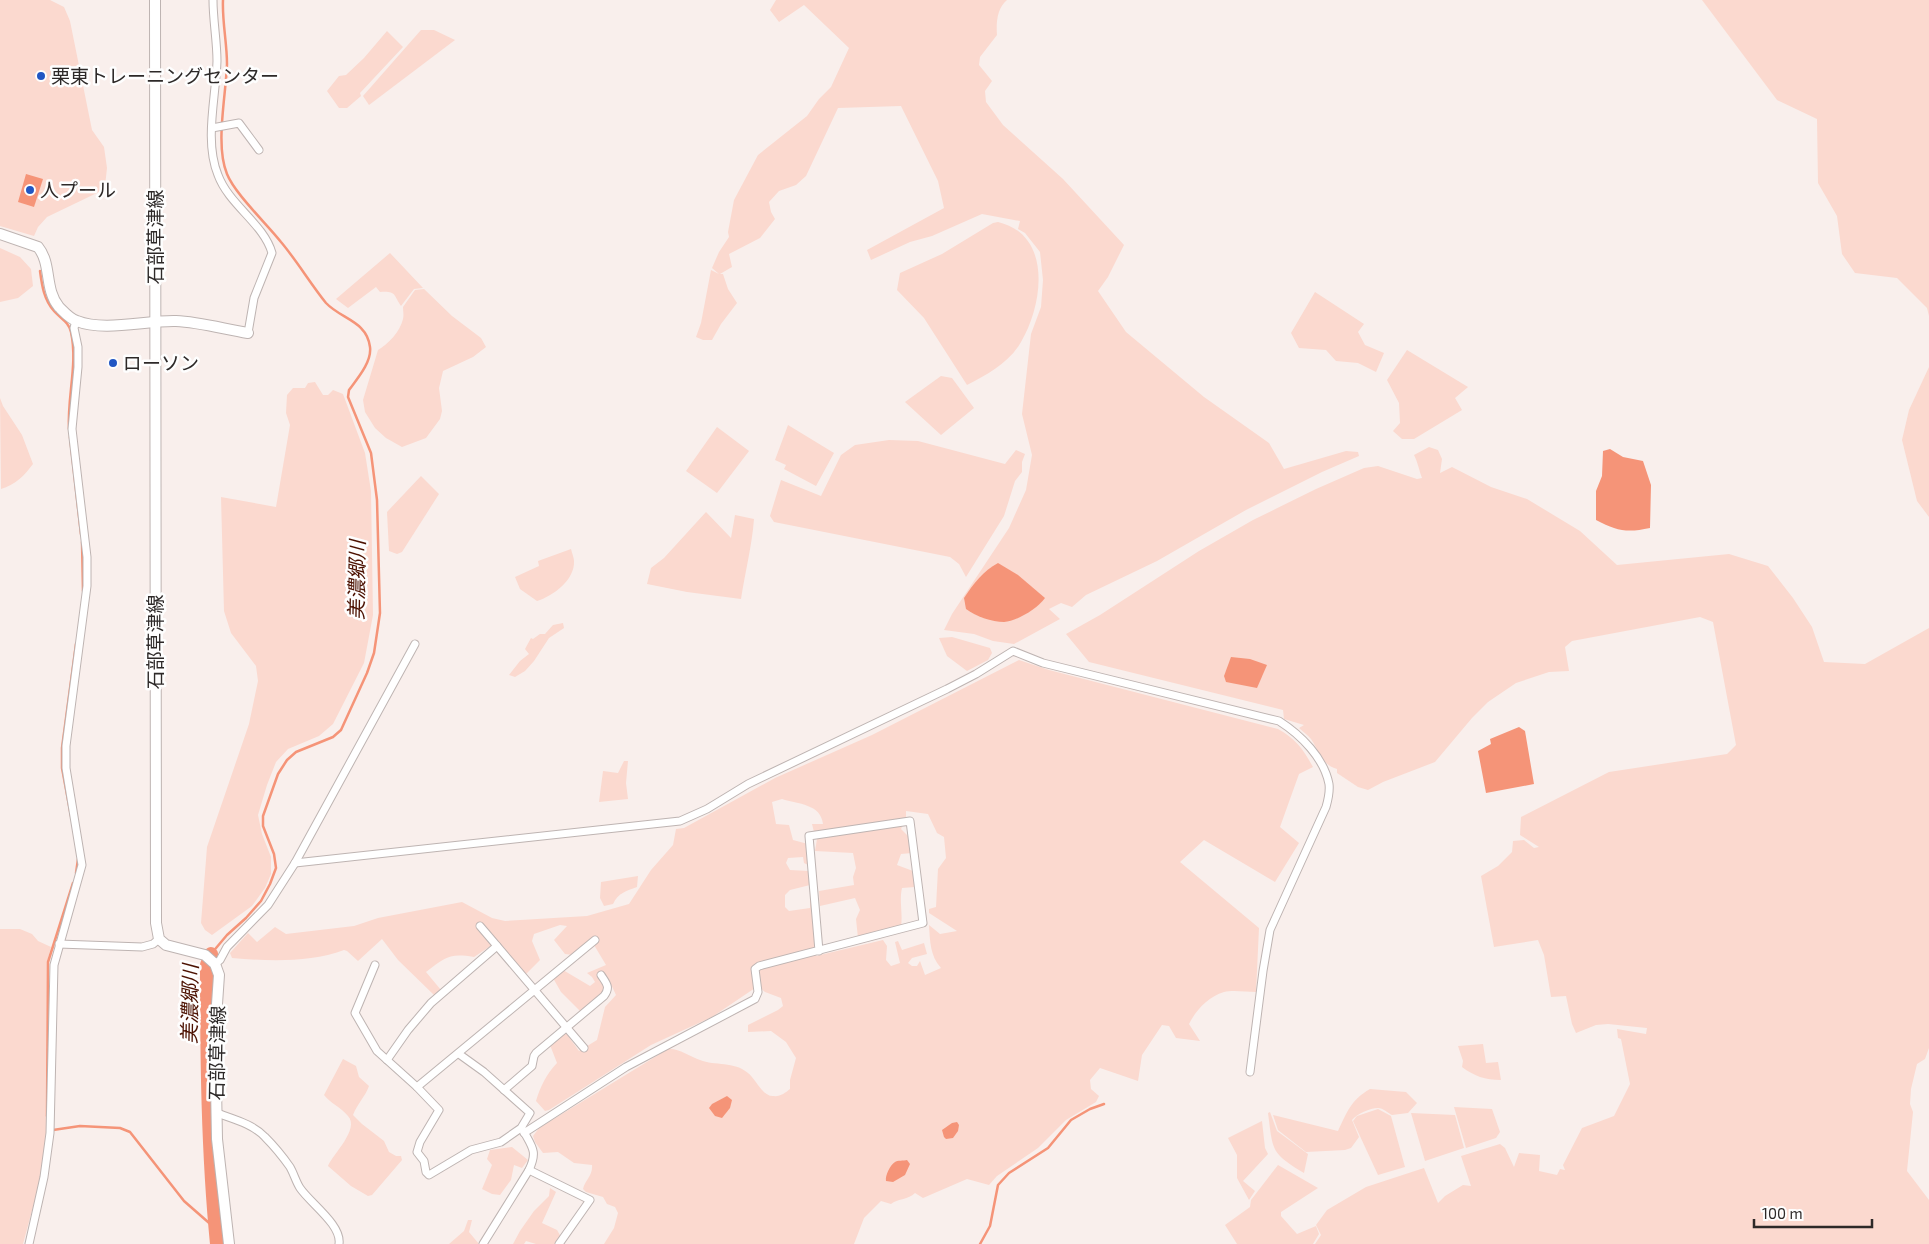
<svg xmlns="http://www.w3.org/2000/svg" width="1929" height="1244" viewBox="0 0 1929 1244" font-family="'Exo 2','Noto Sans JP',sans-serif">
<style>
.green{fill:#fbd9cf;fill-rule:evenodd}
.water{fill:#f59478}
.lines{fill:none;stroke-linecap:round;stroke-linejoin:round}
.stream{stroke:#f59478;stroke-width:2.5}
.river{stroke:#f59478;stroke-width:14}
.street-casing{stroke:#beb4b2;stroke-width:9}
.secondary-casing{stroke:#beb4b2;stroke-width:12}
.street{stroke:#fff;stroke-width:7}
.secondary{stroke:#fff;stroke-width:10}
.poi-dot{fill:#2156c3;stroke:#fefefe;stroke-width:2}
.labels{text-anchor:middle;stroke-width:5;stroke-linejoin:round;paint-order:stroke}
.poi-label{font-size:19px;fill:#2d2928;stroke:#fefefe;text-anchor:start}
.street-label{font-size:19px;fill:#2d2928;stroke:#fefefe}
.water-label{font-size:20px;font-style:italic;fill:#4c1101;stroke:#fefefe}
</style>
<rect width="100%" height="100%" fill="#f9efec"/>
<g class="green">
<polygon points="0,0 50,0 64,7 70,21 92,130 104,147 107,168 105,186 99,192 47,217 38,227 34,236 0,226"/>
<path d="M776,0H1007C997,8 996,23 997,35L980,57L979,65L992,81L985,91L986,102L1003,125L1063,179L1124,245L1108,277L1098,291L1126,332L1204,397L1269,443L1284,469L1346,451L1358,452L1359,456L1322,472L1246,510L1157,561L1086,595L1072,607L1061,603L1049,609L1060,619L1014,644L993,641L974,634L944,630L952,614L1009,528L1026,490L1032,455L1022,414L1031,334L1041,307L1043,280L1040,252L1025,233L1018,229L1020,221L982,214L932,236L910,242L871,260L867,250L944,208L938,181L901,106L838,108L806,176L796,185L779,191L769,202L771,212L775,219L760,238L729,254L732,267L720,274H723L728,289L737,303L721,324L712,340H703L696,337L701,323L711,270L719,274L712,268L719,252L729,237L728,232L734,200L758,155L807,116L819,99L831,87L849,48L804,5L779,22L770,10Z"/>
<polygon points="1702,0 1929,0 1929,316 1927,308 1897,278 1855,273 1842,254 1837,216 1818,183 1817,119 1777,100"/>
<polygon points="421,30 434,30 455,40 369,105 363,96"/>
<polygon points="387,31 403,47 360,93 361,96 347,108 339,108 327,91 339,76 346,75 364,58"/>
<path d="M998,222C1053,235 1043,305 1021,342C1009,363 988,374 967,385L924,318L897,290L900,273L942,254L993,223Z"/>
<polygon points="0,248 20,257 31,269 33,286 18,298 0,302"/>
<path d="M390,253L423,288L414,289L401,306C393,294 396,291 380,292L376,287L348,308L336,299Z"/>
<path d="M424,289L452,316L481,338L486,347L473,357L443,371L439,388L442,411L440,419L426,438L402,447L386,438L375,428L365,412L363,400L378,350C388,344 400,332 403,319C404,315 403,311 403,307L415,290Z"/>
<polygon points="1315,292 1364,324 1358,332 1365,345 1384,353 1376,372 1358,363 1336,361 1326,350 1299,348 1291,333"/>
<polygon points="1407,350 1468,387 1455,398 1462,410 1414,439 1402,439 1393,431 1400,423 1399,403 1387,380"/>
<polygon points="1929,367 1929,517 1917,501 1902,440 1909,410"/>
<polygon points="941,376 952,378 974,408 941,435 905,402"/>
<polygon points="315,382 323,395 328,395 333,390 343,394 365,453 371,491 373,615 364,663 333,724 319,736 288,749 276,762 267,785 258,815 262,834 271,857 271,874 265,888 252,906 212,935 205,930 201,923 207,847 249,724 258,681 256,666 231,633 224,611 221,497 276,507 290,425 286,413 287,395 293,388 305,388 308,383"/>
<path d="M0,398L3,406L22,435L33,464C24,476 15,485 1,489Z"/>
<polygon points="788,425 834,453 816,486 784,469 786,465 775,460"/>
<polygon points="717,427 749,451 717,493 686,471"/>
<polygon points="889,440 918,441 1005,464 1016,450 1025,454 1022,462 1022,472 1015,481 1004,516 966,577 959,564 950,557 774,522 770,516 781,480 821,496 841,455 855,445"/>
<path d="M1429,447L1438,450L1442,459L1440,473L1452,467L1491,487L1527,499L1580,531L1617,565L1729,554L1768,566L1793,598L1812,627L1824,662L1865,664L1929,628V1048L1925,1059L1917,1064L1911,1089L1910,1104L1913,1112L1907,1171L1929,1200V1244H1315L1321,1235L1316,1225L1327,1210L1366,1187L1424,1168L1438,1203L1445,1196L1463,1185L1471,1186L1461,1156L1500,1144L1505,1148L1514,1167L1519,1153L1540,1155L1539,1171L1557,1175L1560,1169L1565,1170L1563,1165L1582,1128L1614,1116L1630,1084L1621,1039L1618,1038L1617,1029L1646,1034L1647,1028L1608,1024L1596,1025L1576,1033L1572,1024L1566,996L1551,997L1544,955L1538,940L1494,947L1481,876L1498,866L1512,852L1513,841L1524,840L1534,848L1539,847L1520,835L1521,817L1609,772L1727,754L1736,745L1713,622L1700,617L1572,641L1565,647L1569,671L1549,672L1516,683L1488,702L1472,718L1435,762L1383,782L1368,790L1358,787L1337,773V769C1322,765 1319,751 1311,739C1308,735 1303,732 1299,728L1304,725L1284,719L1283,710L1089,662L1066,634L1100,615L1199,551L1253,520L1316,489L1364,468L1378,466L1417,479L1422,478C1419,470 1418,463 1414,455Z"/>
<polygon points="421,476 439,494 402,552 397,554 389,551 387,512"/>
<path d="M706,512L731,538L735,515L754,519C752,546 745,572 741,599L687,592L647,584L651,568L664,558Z"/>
<path d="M571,549C572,553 574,558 574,561C575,580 553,596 537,601L520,589L515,577L539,566L538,561Z"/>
<polygon points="563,623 564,628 549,638 534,661 525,671 515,677 509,675 520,661 529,654 525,649 531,638 533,639 540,634 545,634 553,625"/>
<polygon points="952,637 990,648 992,653 988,660 967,671 947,656 939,638"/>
<path d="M1019,660L1049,670L1278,729C1296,739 1303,749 1313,767L1299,774L1280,827L1299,843L1275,882L1204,840L1180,862L1259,928L1256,992C1246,992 1233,990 1224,992C1208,997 1196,1010 1189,1024L1200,1041L1176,1038L1169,1026L1162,1025L1142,1055L1138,1081L1100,1068L1090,1080L1091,1089L1099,1096L1096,1102L1066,1120L1038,1148L997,1176L989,1185L967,1179L923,1198L915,1193C908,1200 899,1198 891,1204L881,1201L864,1218L854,1244H604L614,1228L618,1213L615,1207L607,1204L603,1197L586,1192L583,1189C585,1180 593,1176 592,1165L574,1163L558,1152L543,1153L535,1142L533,1136L539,1128L668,1049C679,1048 689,1056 700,1060C715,1066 734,1061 748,1073C756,1079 762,1096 773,1096C780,1097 785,1093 790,1089V1080L796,1058L786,1042L771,1031L748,1032V1025L778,1010L783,1006L781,998L765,992L758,986L712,1017L651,1045L549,1110L545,1111L536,1101C540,1087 547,1073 557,1063L550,1045L566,1033L579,1051L597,1040L605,1007L616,995L609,980L602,972L598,975L605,990L581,1012L561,992L553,978L563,970L590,986L595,982L592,977L587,973L606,965L594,945L597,941L596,936L573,955L565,954L554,940L567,926L560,925L534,934L532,941L540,960L526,974L491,935L492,945L474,957C449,953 446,957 426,972L441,990L435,996L398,960L382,939L358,961L347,951L344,950C309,963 268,961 232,958L230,953L248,933L257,942L275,927L286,934L354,926L378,918L462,902L492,918L505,921L587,916L629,904L651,870L673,845L676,829L684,828L775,778L872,735ZM782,799C798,804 821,804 823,824H812L814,832L826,835L817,839L815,851L853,853L856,868L853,877L854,885L819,891L820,906L855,898L860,910L856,919L858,938L901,927C903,913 899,901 902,888L915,887L913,871L897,865L901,854L912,853L909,837L901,829L906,818V811L928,814L937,833L944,837L946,858L938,869L936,907L929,909V913L957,931L940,934L929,925C930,941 930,956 941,968L925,975L920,961L917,966H912L908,963L912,958L927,954L924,943L902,950L898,941L895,942L900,963L891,966L886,960L887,946L883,940L816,956L813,893L810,894V908L789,911L785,907V895L790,890L810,885L809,871L790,870L786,863L788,858L803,857L804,863L810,866L808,844L793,840L789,825L776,824L772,802Z"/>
<polygon points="624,761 628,761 626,783 628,799 599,802 603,771 618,773"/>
<path d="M638,876L637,887C626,891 618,893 613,904L604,906L600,898L601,882Z"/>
<polygon points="0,929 20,929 32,934 38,941 51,947 47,962 46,1135 40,1181 23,1244 0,1244"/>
<path d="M1483,1044L1486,1063L1498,1062L1501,1080C1485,1080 1474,1076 1462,1067L1463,1061L1458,1046Z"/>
<path d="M343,1059L356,1066L359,1077L369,1086C365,1097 357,1104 353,1115L362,1124L384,1141L389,1152L396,1156H401L402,1160L372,1195L368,1196L351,1186L328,1166C333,1154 360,1129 348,1116C341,1107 331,1104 324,1095Z"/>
<path d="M1370,1089L1406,1092L1417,1103L1408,1113L1392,1115C1388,1113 1383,1108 1378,1108C1370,1108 1357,1114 1352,1120L1359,1137L1351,1148L1345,1150L1306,1152L1278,1130L1273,1115L1338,1131C1347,1112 1351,1100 1370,1089Z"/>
<polygon points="1454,1107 1492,1109 1500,1132 1496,1138 1466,1148"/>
<polygon points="1378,1109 1391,1116 1405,1167 1378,1175 1353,1121 1357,1116"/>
<path d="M1270,1112L1277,1131L1308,1154L1304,1173C1270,1153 1273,1150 1268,1113Z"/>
<polygon points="1411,1113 1455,1115 1464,1148 1425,1161"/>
<polygon points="1262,1121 1265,1148 1268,1154 1243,1181 1255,1191 1249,1200 1237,1178 1237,1155 1228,1138"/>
<polygon points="512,1147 528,1160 522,1168 514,1165 511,1180 500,1195 492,1194 482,1189 492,1165 487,1159 490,1150"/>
<polygon points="1278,1165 1318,1188 1281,1212 1281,1216 1297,1234 1316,1226 1319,1234 1313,1244 1237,1244 1225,1225 1250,1207 1251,1200"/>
<polygon points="550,1188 556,1192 542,1223 557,1230 561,1237 557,1244 536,1244 526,1241 524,1244 513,1244 520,1231 534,1211 549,1196"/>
<polygon points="468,1220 472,1220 469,1232 479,1244 449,1244 464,1231"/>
</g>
<g class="water">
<polygon points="26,174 43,179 34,207 18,202"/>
<path d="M1610,449L1623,457L1643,461L1651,485L1650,528C1627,533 1617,531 1596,520V491L1602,476L1603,451Z"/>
<path d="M998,563L1018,575L1045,598C1037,609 1017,621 1004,622C992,622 975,616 966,609L964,598C974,583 983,571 998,563Z"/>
<polygon points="1231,657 1250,659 1267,665 1257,688 1226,682 1224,676"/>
<polygon points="1519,727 1525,731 1534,784 1486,793 1478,751 1491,744 1490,739"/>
<polygon points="727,1096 732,1100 730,1108 722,1118 715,1116 709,1108 712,1104"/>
<polygon points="957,1122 959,1125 958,1131 953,1138 946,1139 944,1137 942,1130 952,1123"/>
<path d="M907,1160L910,1164L905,1175L893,1182L886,1181C885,1176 890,1165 895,1162C897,1160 904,1161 907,1160Z"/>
</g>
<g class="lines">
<g class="stream">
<path d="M40,271C42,286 44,300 54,311C60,318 69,322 71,332C78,364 67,397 69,429"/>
<polyline points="70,437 81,534"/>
<polyline points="82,542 83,591"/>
<polyline points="71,816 62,768 62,748 76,644"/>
<polyline points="76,873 78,859"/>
<path d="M211,954L227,935L246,918L261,901L270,884L276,868L274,854L263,826V816L278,774L287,760L296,752L333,737L341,730L367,673L374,653L380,613L377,500L371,453L348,397L349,390C357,379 372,362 370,347C367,321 341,319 326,303C310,283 297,261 281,242C267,224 235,194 227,174C215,145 226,96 227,64C227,43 222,21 223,0"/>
<polyline points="47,1116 48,962 73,883"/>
<polyline points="53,1130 80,1126 120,1128 130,1132 184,1201 216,1229"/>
<polyline points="980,1244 990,1226 998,1185 1009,1173 1048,1148 1071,1120 1090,1109 1104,1104"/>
</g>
<path class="river" d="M211,954L207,965C207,1058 208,1152 217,1244"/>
<g class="street-casing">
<g id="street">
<path d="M213,0C213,20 217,41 217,61C216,97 204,141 218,175C229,205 264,224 272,253L254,298L248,333"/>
<polyline points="212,128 239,123 259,150"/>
<path d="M295,863L680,821L707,809L748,784L947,689L976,674L1013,651L1043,663L1279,721C1301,735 1324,758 1329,784C1330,792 1328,800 1326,807L1270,930L1263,971L1250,1072"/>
<polyline points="480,926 584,1048"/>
<polyline points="59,944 142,947 153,944 159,939"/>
<polyline points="215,964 220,960 227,947 268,905 295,863 415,644"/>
<polyline points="375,965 355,1013 377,1051 417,1087"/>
<polyline points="459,1054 484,1072 530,1113 521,1128 501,1142 471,1150 429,1175 426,1172 424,1161 417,1152 420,1142 439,1110 417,1087 595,940"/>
<polyline points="387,1060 408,1030 431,1003 497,946"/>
<path d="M504,1090L532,1066L534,1056L536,1053L604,996C611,987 606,983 601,975"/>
<path d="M217,1113C233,1119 253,1124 265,1137C274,1146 283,1157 290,1167C294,1174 296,1182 300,1188C310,1203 342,1225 339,1244"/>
<polyline points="524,1133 626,1067 755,999 758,992 755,969 759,966 923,923 910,821 809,836 819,951"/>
<polyline points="529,1170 590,1200 559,1244"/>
<polyline points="29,1244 44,1177 50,1133 54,965 82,865 66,768 66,746 87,586 87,557 72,429 78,367 78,347 74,328 76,321"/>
<path d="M483,1244L529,1170C538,1151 532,1147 523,1130"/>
</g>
</g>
<g class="secondary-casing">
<g id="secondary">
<polyline points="155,0 156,923 159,939 166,945 205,955 215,964 219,975 215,1033 217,1139 229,1244"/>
<path d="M0,234L38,247C52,264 44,289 59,307C64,312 70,319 77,321C104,332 147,320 176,321C199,322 224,329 248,333"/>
</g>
</g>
<use href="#street" class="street"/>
<use href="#secondary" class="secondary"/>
</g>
<g class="poi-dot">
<circle cx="41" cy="76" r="5"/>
<circle cx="30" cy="190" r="5"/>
<circle cx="113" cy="363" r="5"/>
</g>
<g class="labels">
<g class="poi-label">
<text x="51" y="83">栗東トレーニングセンター</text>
<text x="40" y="197">人プール</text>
<text x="123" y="370">ローソン</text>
</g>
<g class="street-label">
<text transform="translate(155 237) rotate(-90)" y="7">石部草津線</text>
<text transform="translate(155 642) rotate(-90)" y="7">石部草津線</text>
<text transform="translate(217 1053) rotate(-89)" y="7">石部草津線</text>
</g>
<g class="water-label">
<text transform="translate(357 580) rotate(-89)" y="7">美濃郷川</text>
<text transform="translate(190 1004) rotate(-89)" y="7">美濃郷川</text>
</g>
</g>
<path d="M1754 1219v8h118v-8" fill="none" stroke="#2d2928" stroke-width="2.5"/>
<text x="1762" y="1219" font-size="15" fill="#2d2928" stroke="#fefefe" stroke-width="4" paint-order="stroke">100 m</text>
</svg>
